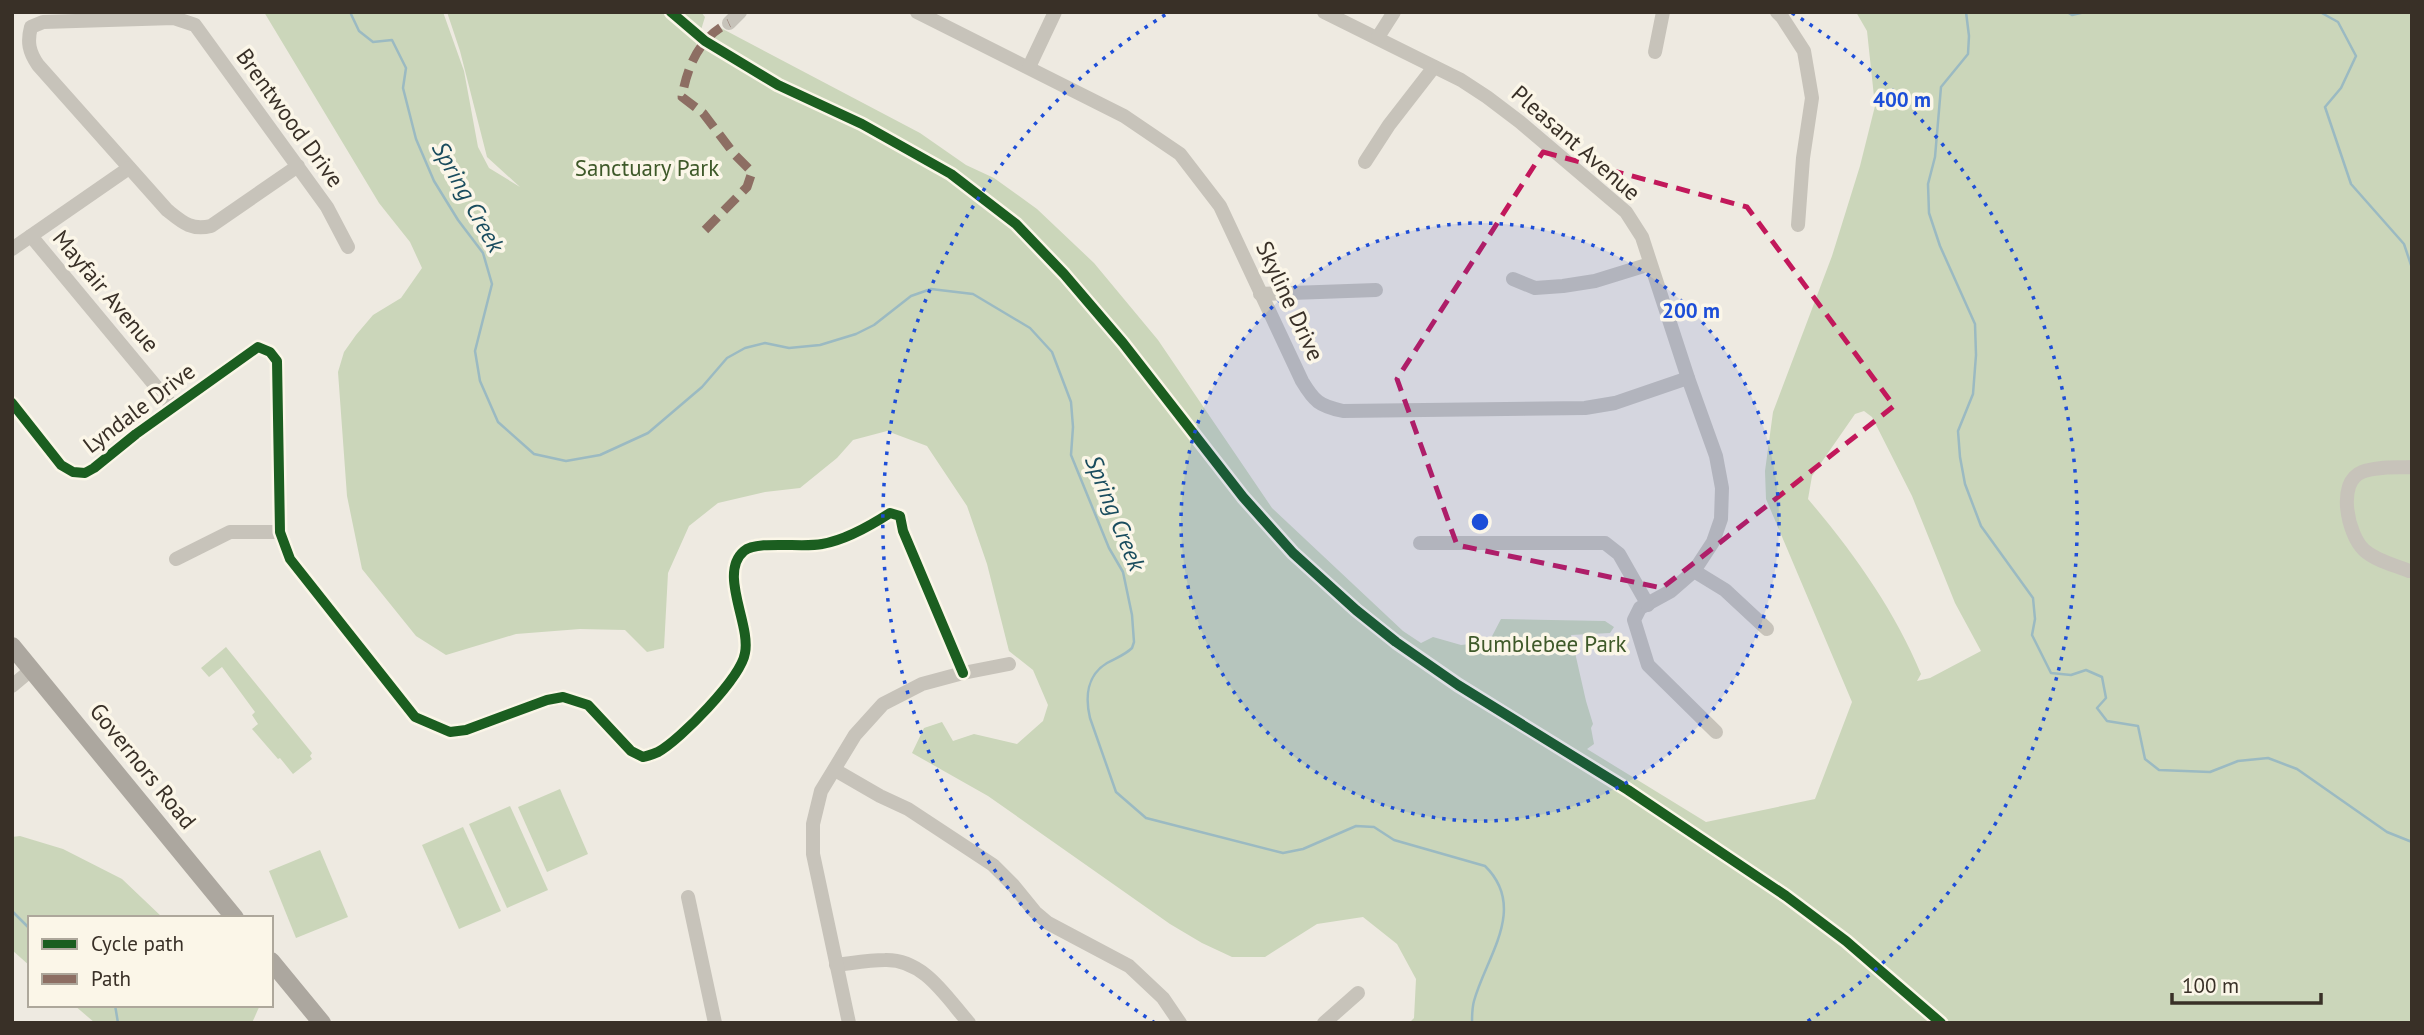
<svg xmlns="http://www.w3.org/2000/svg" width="2424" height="1035" viewBox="0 0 2424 1035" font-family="'PT Sans',sans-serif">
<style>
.green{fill:#cbd6ba;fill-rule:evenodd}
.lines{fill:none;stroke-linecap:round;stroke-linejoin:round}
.stream{stroke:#9bbac2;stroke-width:2.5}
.minor{stroke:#c7c3ba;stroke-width:14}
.major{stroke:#aca79f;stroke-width:18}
.quiet{stroke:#8d6e63;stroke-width:9;stroke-dasharray:18 9;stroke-linecap:butt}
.cycleway-casing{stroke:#fbf6e8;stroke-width:15}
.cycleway{stroke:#1b5e20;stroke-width:10}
.marked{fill:none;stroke:#c2185b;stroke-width:5;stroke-dasharray:14 9;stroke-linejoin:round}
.ring{fill:none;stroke:#1d4ed8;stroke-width:3.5;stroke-dasharray:3.5 7}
.labels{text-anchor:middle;stroke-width:7;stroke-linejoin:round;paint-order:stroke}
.street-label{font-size:23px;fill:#393027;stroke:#fbf6e8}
.park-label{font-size:23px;fill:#3e5929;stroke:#fbf6e8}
.water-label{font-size:24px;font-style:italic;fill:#194c5e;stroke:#fbf6e8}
.centre{fill:#1d4ed8;stroke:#fbf6e8;stroke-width:3.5}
.ring-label{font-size:21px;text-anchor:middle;font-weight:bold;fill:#1d4ed8;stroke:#fbf6e8;stroke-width:7;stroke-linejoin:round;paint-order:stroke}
</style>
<rect width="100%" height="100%" fill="#eeeae1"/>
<g class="green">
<path d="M264,12H443L464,71L478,147L489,168L520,187L487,157L460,51L447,12H701L705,17L691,62L719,27L920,133L966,165L994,178L1037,209L1094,263L1158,340L1272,508L1403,631L1421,643L1433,637L1461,645L1489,642L1501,619L1605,621L1614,627L1610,633L1571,635L1586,701L1593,724L1591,728L1594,744L1587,749L1706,822L1815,799L1852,702L1766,499L1765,471L1773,412L1832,256L1860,166L1875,106L1867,31L1856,12H2412V1023H1409L1414,1018L1416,979L1397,944L1363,917L1317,924L1265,957H1232L1202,943L1170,924L988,796L912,753L924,728L942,722L953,741L974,734L1017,744L1043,721L1048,705L1033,670L1009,651L987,564L967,506L927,446L887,431L853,440L837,458L800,488L765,492L718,503L689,526L668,573L664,648L647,652L625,630L580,629L516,634L446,655L416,636L362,569L347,496L338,372L344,352L356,335L373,315L401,298L422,268L410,242L379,203ZM1864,411L1872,417L1912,496L1955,603L1981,651L1930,678L1917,681L1921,674C1894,609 1853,552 1808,499L1812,476L1855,414Z"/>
<polygon points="226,647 312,753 310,756 312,759 293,774 280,758 278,759 252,729 258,724 252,715 255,712 222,667 209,677 201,668"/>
<polygon points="560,789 588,854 547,872 518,807"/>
<polygon points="510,806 548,890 507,908 469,824"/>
<polygon points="463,827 501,911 459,929 422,845"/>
<polygon points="20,836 63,849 122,879 163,918 30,918 30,966 12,950 12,837"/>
<polygon points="320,850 348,917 296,938 269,871"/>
<polygon points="74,1005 260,1005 252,1023 95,1023"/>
</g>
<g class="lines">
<g class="stream">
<path d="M350,12L359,31L373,42L392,40L406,68L403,88L416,139L434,181L458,220L483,253L492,284L475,351L480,381L498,422L534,454L566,461L600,455L648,433L702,387L727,358L745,348L765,343L789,348L820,345L856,334L874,325L911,296L931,289L973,294L1030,328L1052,352L1071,402L1073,427L1071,455L1109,548L1123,572L1132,615L1134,642L1132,648C1125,655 1116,658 1107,663C1087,675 1085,697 1090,718L1116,792L1146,818L1283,853L1303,849L1356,826L1374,827L1394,840L1485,866C1528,908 1486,957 1474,1001C1472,1008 1472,1016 1472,1023"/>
<polyline points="1966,12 1969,36 1968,54 1941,87 1935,157 1928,184 1929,213 1940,246 1975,324 1976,355 1973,394 1958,431 1960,457 1965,484 1981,526 2033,598 2035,619 2032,635 2051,673 2071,675 2086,670 2102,677 2106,698 2097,708 2107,721 2138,726 2145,759 2159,770 2210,772 2238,761 2268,758 2297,769 2387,832 2412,842"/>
<polyline points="2067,12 2072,15 2085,12"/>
<polyline points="2320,12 2338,22 2356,56 2341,88 2325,107 2351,184 2404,244 2412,268"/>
<polyline points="12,911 30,929"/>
<polyline points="115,1005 118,1023"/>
</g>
<g class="minor">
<path d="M917,12L1124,116L1180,154L1220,206L1302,381C1314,401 1319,406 1343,411L1585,408L1615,403L1688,378"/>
<polyline points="1324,12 1461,80 1487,97 1520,122 1626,212 1642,237 1688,378 1716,456 1722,488 1721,519 1713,542 1694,571 1671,591 1640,608 1634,620 1648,665 1716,732"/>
<polyline points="1777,12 1782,17 1804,51 1812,98 1803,158 1798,225"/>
<polyline points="729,23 740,12"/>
<polyline points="1378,37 1394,12"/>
<polyline points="1655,52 1663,12"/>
<polyline points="1029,67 1055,12"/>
<polyline points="1365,162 1389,125 1434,67"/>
<path d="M298,166L211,226C191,231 182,222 167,210L38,65C29,52 27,42 31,27L43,22L174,18L195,25L327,207L348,247"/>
<polyline points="31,236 173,407"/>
<polyline points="12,249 129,168"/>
<polyline points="1513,279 1535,288 1563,286 1595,281 1650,264"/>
<polyline points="1260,294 1376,290"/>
<path d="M12,403L61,465L73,472L85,473L94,468L136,434L258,347L270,352L277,361L280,532L290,559L415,717L450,732L466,730L547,700L563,697L588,705L631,751L643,757C648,756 653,754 658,752C680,740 741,678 745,653C751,624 718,573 744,551C757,540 803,548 822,544C846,540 870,526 890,513L900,516L903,531L963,673"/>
<polyline points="1420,543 1605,543 1619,554 1648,605"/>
<polyline points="176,559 230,532 280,532"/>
<polyline points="1694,571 1725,590 1767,629"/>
<path d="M2409,571C2395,565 2376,561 2364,550C2348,535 2336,482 2362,472C2377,466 2397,468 2412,467"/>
<polyline points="12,686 31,670"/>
<polyline points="835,770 880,796 908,809 993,865 1013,885 1035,912 1048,923 1129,966 1163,998 1180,1023"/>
<polyline points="688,897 715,1023"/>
<path d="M836,965C853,963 869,960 885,960C924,959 946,997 969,1023"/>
<polyline points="849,1023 813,854 813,824 821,791 855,735 883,704 922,684 963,673 1009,664"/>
<polyline points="1324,1023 1358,993"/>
</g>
<g class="major">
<polyline points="12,646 235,918"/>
<polyline points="271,961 322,1023"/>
</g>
<path class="quiet" d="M705,230L747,187L752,172L735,155L703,113L682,97C687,67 700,36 729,23"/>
<g class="cycleway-casing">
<g id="cycleway">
<polyline points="671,12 705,41 778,85 862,124 951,174 1016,224 1064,274 1123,343 1243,497 1293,553 1356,610 1396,642 1458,685 1628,790 1786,896 1846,941 1941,1023"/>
<path d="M12,403L61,465L73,472L85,473L94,468L136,434L258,347L270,352L277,361L280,532L290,559L415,717L450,732L466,730L547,700L563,697L588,705L631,751L643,757C648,756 653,754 658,752C680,740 741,678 745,653C751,624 718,573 744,551C757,540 803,548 822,544C846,540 870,526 890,513L900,516L903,531L963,673"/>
</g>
</g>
<use href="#cycleway" class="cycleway"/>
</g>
<path class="marked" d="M1543,152L1747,207L1894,406L1662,588L1457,545L1397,379Z"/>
<circle cx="1480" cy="522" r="299" fill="#1d4ed8" fill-opacity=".12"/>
<g class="ring">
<circle cx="1480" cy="522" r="299"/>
<path d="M1155 1023A597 597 0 0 1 1168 13M1792 13A597 597 0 0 1 1805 1023"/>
</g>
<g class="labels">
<g class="street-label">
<text transform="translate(290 118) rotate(54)" y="8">Brentwood Drive</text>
<text transform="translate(1576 143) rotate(41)" y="8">Pleasant Avenue</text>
<text transform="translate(106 291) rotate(50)" y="8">Mayfair Avenue</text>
<text transform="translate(1290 301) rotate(65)" y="8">Skyline Drive</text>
<text transform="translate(139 408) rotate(-37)" y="8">Lyndale Drive</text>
<text transform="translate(143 766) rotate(51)" y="8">Governors Road</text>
</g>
<g class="park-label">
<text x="647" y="176">Sanctuary Park</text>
<text x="1547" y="652">Bumblebee Park</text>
</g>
<g class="water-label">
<text transform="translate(468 197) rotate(61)" y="8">Spring Creek</text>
<text transform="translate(1115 513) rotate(68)" y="8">Spring Creek</text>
</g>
</g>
<circle cx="1480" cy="522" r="10" class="centre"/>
<g class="ring-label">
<text x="1902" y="107">400 m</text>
<text x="1691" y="318">200 m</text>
</g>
<rect width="2424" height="1035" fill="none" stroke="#393027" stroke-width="28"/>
<rect x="28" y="916" width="245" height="91" fill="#fbf6e8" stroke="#ada79b" stroke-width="2"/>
<rect x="42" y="939" width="35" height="10" fill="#1b5e20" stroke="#ada79b" stroke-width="2"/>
<text x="91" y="951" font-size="21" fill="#393027">Cycle path</text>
<rect x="42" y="974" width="35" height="10" fill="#8d6e63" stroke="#ada79b" stroke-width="2"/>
<text x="91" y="986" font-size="21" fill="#393027">Path</text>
<path d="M2172 993v10h149v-10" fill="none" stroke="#393027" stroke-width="3.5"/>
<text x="2182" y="993" font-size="21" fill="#393027" stroke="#fbf6e8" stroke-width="5" paint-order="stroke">100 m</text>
</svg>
